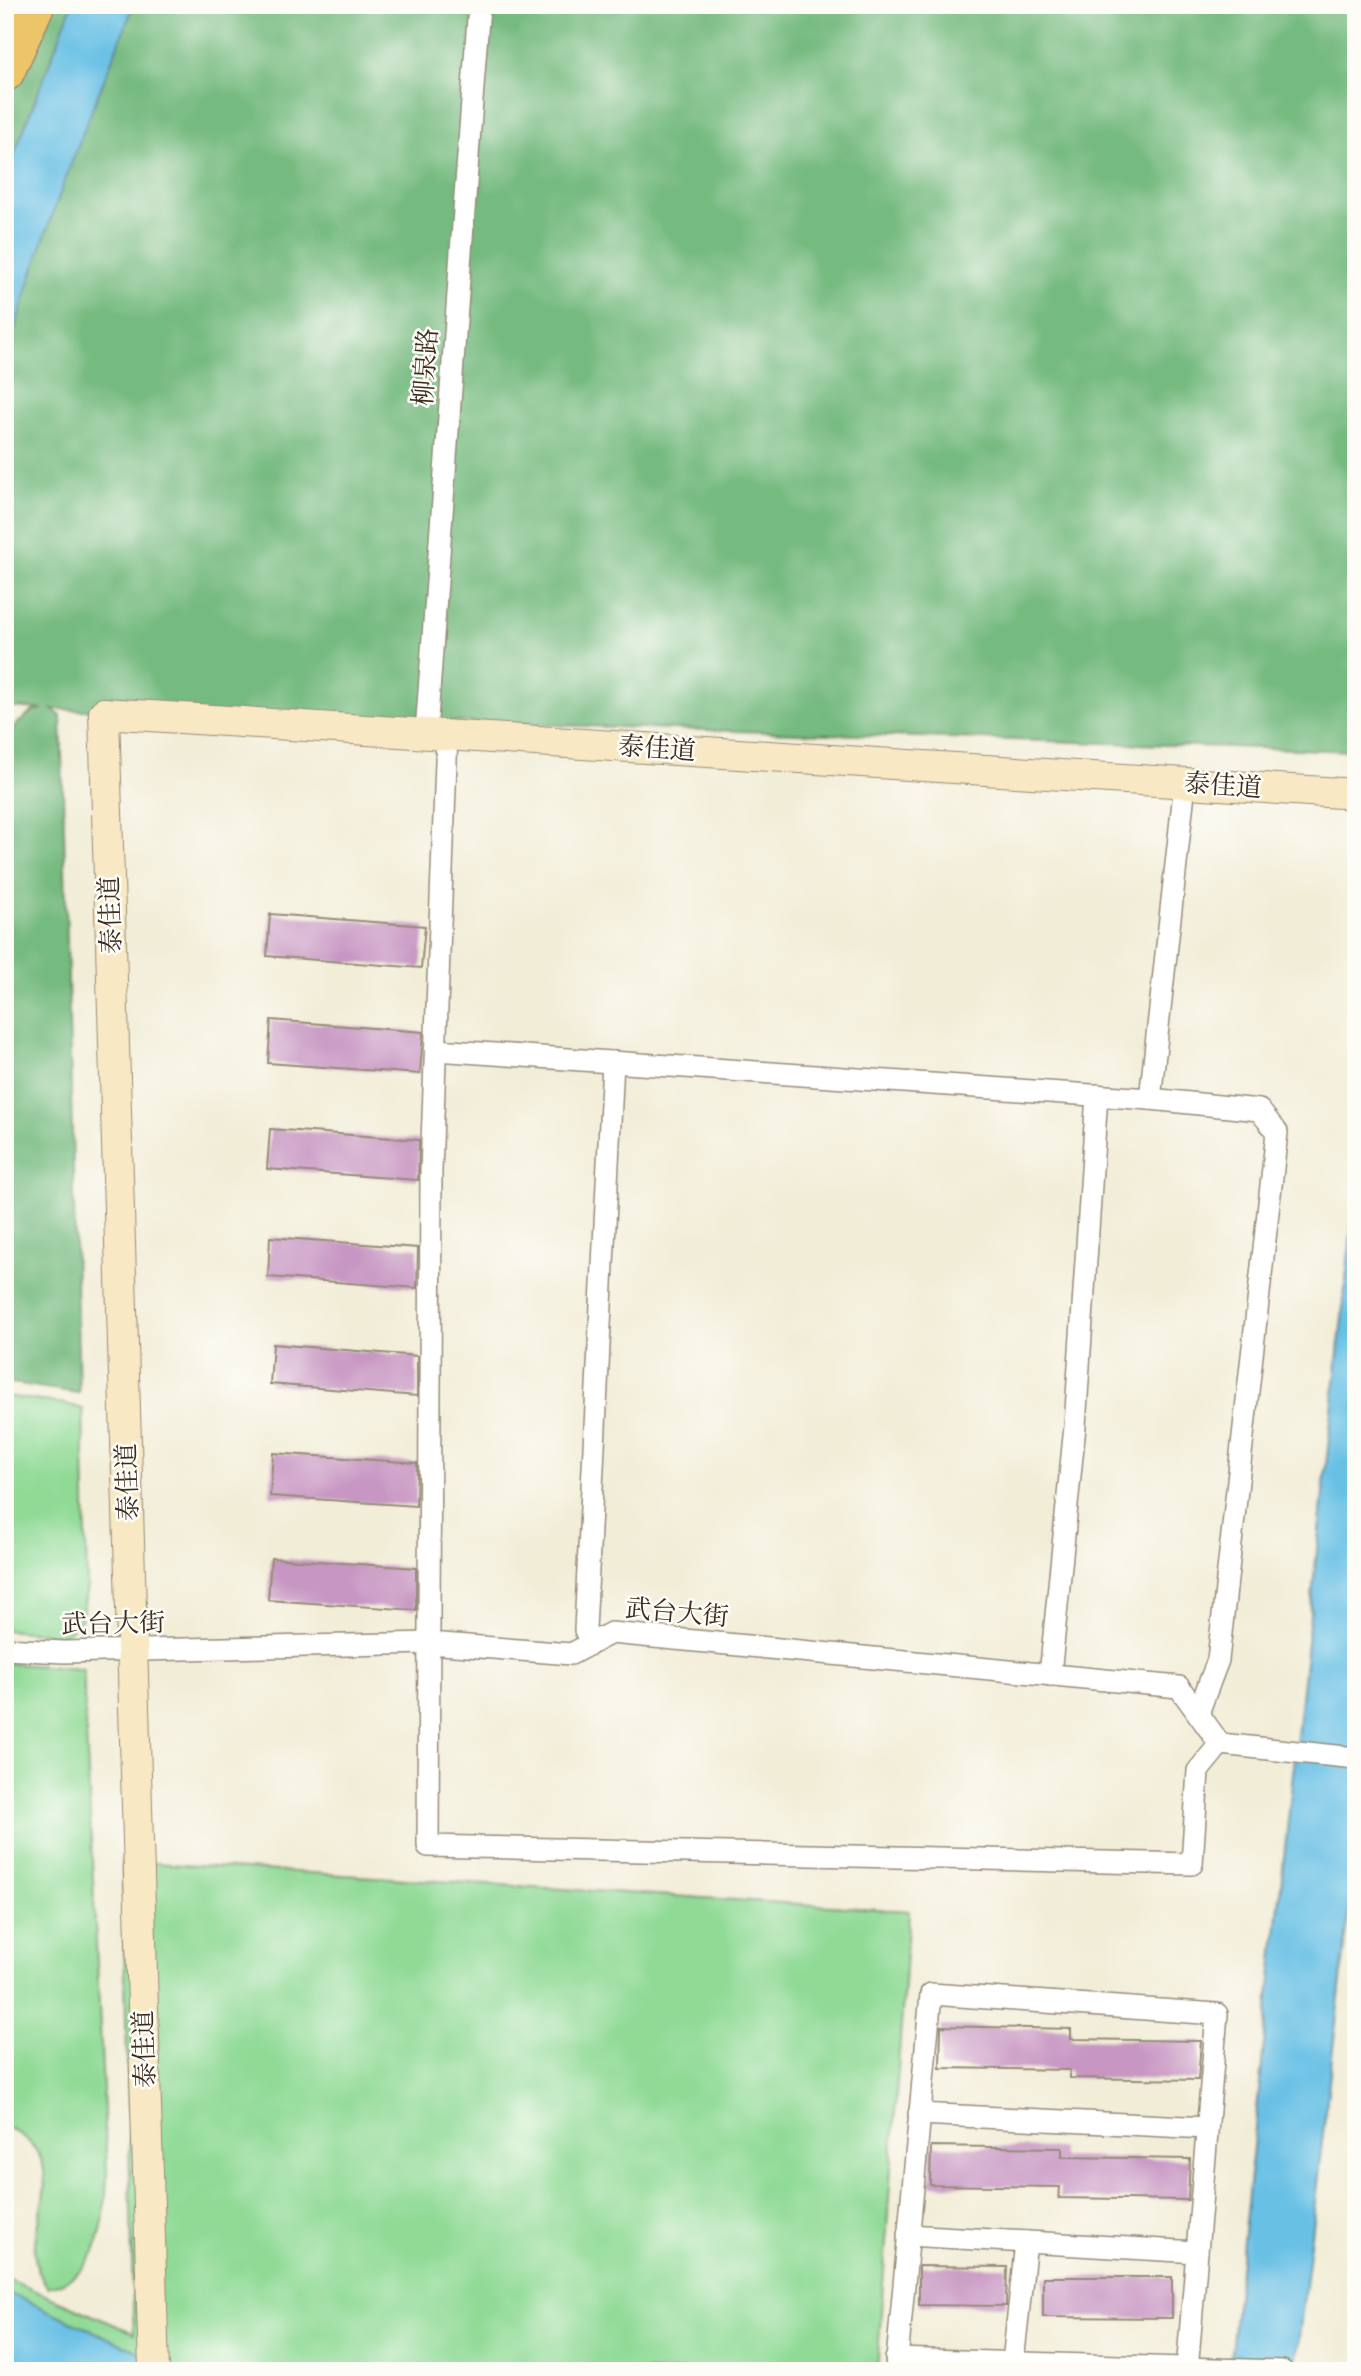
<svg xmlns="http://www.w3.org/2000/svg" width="1361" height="2376" viewBox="0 0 1361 2376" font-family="'Libre Bodoni','Noto Serif SC',serif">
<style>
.green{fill:#90da96;stroke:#66825a;stroke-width:2}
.forest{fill:#74ba7f;stroke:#58724e;stroke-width:2}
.water{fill:#68c0e5;stroke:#527582;stroke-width:2}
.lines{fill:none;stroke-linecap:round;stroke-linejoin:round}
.stream{stroke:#68c0e5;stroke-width:6}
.building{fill:#c796c3}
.street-casing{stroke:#968c7a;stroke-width:24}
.secondary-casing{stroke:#968c7a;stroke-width:32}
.highway-casing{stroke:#968c7a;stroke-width:41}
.street{stroke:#fff;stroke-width:21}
.secondary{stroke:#f8e8c3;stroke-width:30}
.highway{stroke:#edc569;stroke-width:38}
.labels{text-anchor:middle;stroke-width:5;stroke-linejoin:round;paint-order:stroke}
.street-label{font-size:26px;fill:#3b2a1e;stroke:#fdfcf7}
</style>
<rect width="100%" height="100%" fill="#fdfcf7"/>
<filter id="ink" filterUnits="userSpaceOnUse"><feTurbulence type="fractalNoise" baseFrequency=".0143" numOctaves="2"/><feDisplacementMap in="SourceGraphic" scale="14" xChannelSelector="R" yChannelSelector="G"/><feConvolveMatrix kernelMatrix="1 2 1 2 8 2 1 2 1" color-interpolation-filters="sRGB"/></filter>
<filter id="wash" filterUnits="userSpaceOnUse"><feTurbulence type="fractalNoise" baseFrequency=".00686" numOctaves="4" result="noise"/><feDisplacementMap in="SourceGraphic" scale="28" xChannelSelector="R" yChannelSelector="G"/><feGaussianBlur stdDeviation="1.57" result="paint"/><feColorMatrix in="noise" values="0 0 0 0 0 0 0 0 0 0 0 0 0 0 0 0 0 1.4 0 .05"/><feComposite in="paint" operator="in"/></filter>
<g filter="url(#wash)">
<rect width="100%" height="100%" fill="#f2edd7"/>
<g class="green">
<polygon points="5,1396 66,1404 83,1409 87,1587 81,1620 65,1635 5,1630"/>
<path d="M5,1663L83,1669L107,2174C105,2220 103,2275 48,2287C4,2235 91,2167 5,2126Z"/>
<polygon points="122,1861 909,1911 877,2371 5,2371 5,2278 134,2333"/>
</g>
<polygon class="forest" points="5,5 1356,5 1356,751 52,709 61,716 79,1393 5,1382 5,734 33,711 43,709 5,707"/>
<g class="water">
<path d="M72,5H134C86,124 38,241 5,364V178Z"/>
<polygon points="1356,1186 1356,1853 1295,2371 1229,2371"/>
<polygon points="5,2292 29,2302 181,2371 5,2371"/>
</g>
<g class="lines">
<polyline class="stream" points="5,1768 5,1831"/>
</g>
<g id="blocks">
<g class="building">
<polygon points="270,914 425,926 421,968 267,956"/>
<polygon points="271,1020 423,1032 420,1074 268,1063"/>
<polygon points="270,1129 419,1140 418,1180 267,1169"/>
<polygon points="270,1237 418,1248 417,1288 268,1277"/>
<polygon points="273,1344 417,1356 417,1396 270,1384"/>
<polygon points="273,1453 417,1463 416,1506 270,1496"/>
<polygon points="271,1558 416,1568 416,1610 268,1600"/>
<polygon points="941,2026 1071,2029 1071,2039 1201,2041 1198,2080 1070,2078 1070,2070 940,2068"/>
<polygon points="931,2146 1062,2148 1062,2157 1190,2159 1188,2200 1059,2198 1060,2187 930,2185"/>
<polygon points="919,2266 1007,2267 1006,2306 919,2305"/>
<polygon points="1043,2277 1172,2277 1172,2318 1043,2317"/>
</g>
</g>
</g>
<g filter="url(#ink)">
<use href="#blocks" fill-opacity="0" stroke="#968c7a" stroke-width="2"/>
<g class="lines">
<g class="street-casing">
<g id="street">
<polyline points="426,733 479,5"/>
<polyline points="447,734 431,1171 428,1846 1192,1864 1198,1771 1220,1744"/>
<polyline points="436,1050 1150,1099 1259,1110 1277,1132 1218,1660 1198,1713"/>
<polyline points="1150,1099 1185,783"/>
<polyline points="591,1644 585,1630 613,1062"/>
<polyline points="5,1649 64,1652 429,1643 571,1654 611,1633 1179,1687 1220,1744 1356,1758"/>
<polyline points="1050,1675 1075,1426 1097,1095"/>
<polyline points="919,2114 1207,2128"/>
<polyline points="908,2235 1197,2252"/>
<polyline points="896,2359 1282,2371"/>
<polyline points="896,2371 931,1994 1217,2014 1187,2371"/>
<polyline points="1012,2371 1026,2242"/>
</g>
</g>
<g class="secondary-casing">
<polyline id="secondary" points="154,2371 104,713 1356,794"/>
</g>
<g class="highway-casing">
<polyline id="highway" points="5,72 35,5"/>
</g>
<use href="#street" class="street"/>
<use href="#secondary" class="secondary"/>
<use href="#highway" class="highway"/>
</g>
</g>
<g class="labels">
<g class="street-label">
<text transform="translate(425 367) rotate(-86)" y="9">柳泉路</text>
<text transform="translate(657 748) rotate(4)" y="9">泰佳道</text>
<text transform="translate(1223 785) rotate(4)" y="9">泰佳道</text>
<text transform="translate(110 915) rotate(-92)" y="9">泰佳道</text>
<text transform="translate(127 1482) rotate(-92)" y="9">泰佳道</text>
<text transform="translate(677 1612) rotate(5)" y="9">武台大街</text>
<text transform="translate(113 1623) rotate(-1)" y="9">武台大街</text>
<text transform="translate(144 2049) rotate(-92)" y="9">泰佳道</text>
</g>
</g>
<rect width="1361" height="2376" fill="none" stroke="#fdfcf7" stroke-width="28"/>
</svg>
